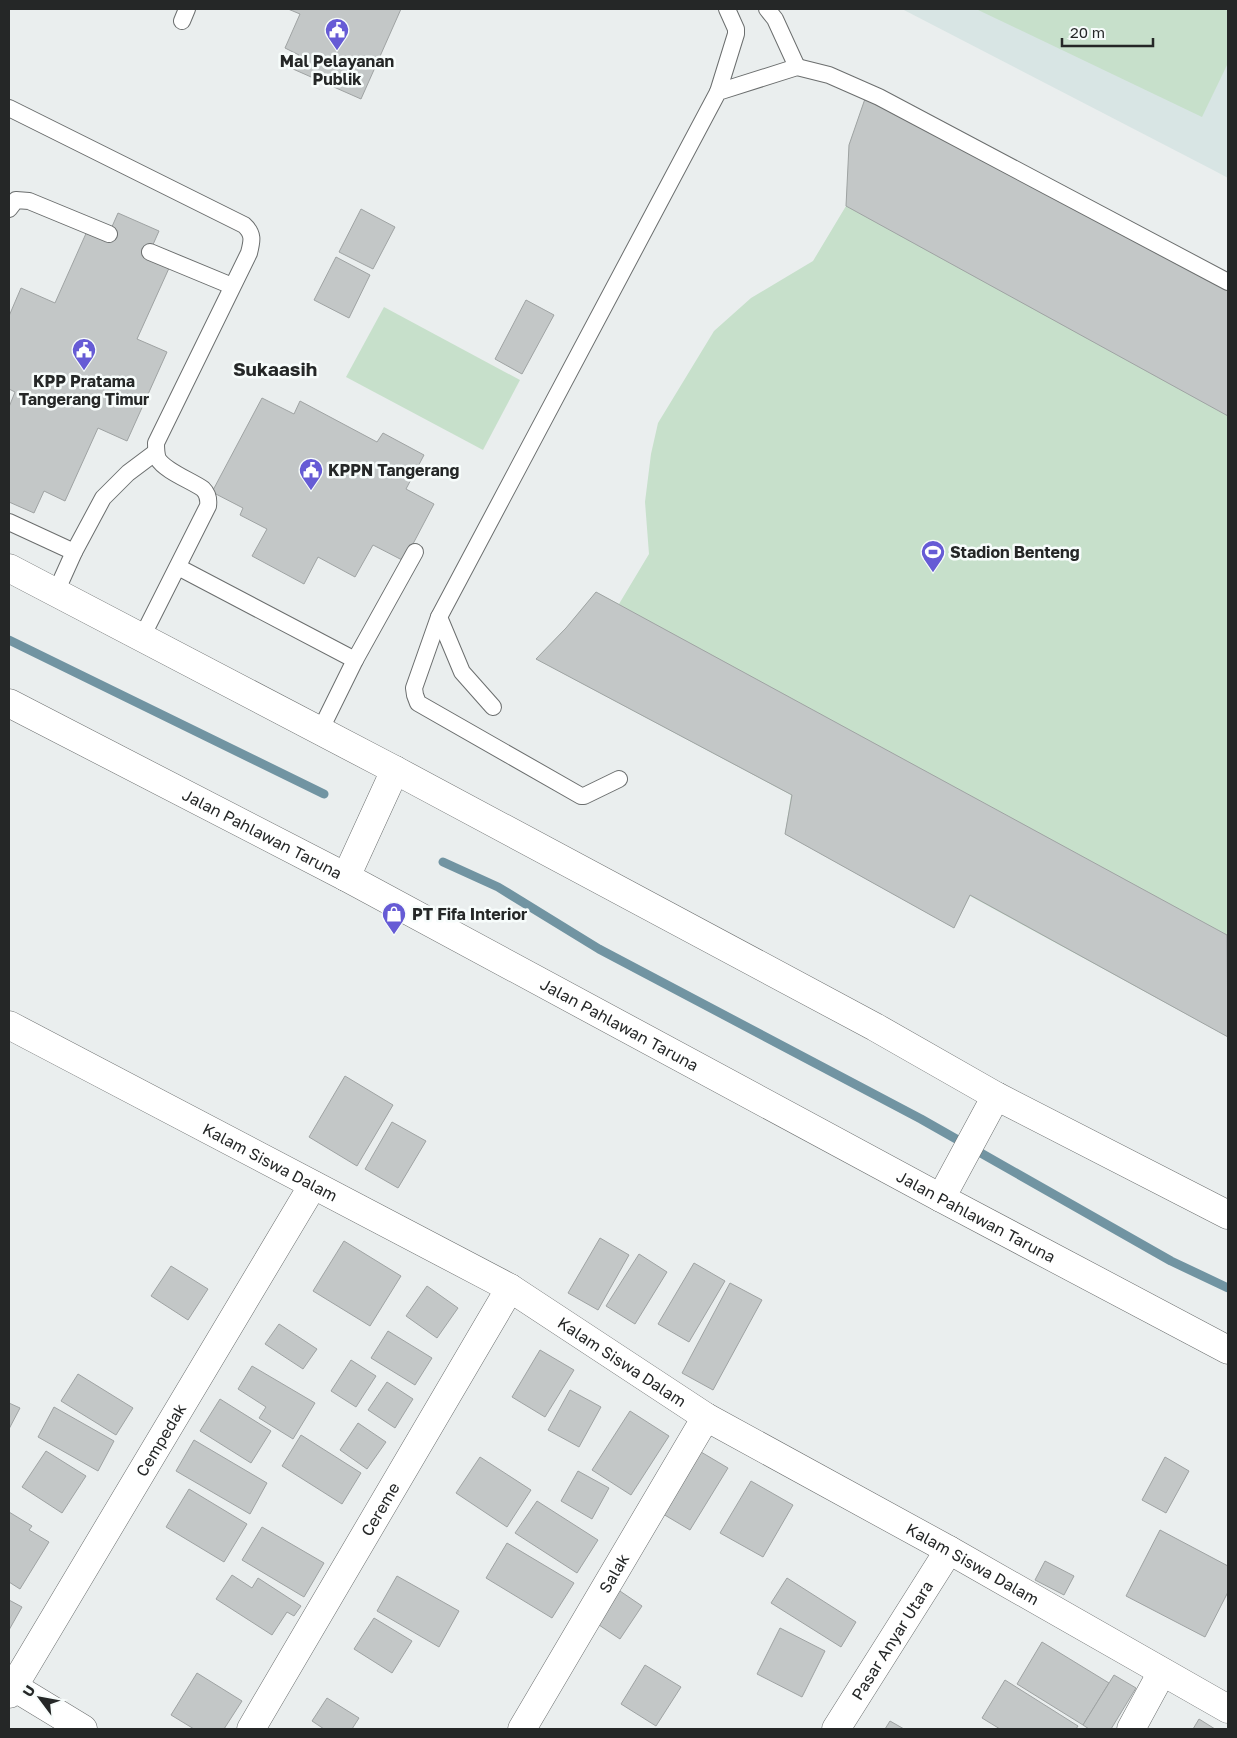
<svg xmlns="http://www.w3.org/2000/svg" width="1237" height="1738" viewBox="0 0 1237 1738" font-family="'Golos Text',sans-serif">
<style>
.built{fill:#d8e5e4}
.green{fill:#c7e0cb}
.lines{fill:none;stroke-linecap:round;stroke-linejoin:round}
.stream{stroke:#7194a2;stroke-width:9}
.building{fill:#c3c7c7;stroke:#9fa3a3}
.service-casing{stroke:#6b6e6e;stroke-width:18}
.minor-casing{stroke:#6b6e6e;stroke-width:29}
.secondary-casing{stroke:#6b6e6e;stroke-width:29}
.service{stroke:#fff;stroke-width:16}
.minor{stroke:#fff;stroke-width:28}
.secondary{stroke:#fff;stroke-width:28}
.labels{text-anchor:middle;stroke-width:5;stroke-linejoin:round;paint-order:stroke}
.poi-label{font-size:16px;font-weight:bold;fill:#252727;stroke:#f7fcfb;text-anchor:start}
.street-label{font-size:16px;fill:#252727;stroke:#f7fcfb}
.quarter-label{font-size:19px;font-weight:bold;fill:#252727;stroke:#f7fcfb}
</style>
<rect width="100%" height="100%" fill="#eaeeee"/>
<polygon class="built" points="902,9 1228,9 1228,178 1215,171"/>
<g class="green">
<polygon points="976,9 1228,9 1228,63 1202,117"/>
<polygon points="867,93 1228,287 1228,1037 970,896 954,928 785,834 791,795 536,659 566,628 596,592 619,604 649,554 645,502 651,454 658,423 714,331 751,298 813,261 846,206 849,145"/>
<polygon points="384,307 520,380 483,450 346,377"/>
</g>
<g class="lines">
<g class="stream">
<polyline points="9,640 324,794"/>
<polyline points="443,862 498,887 599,949 921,1119 1171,1261 1228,1288"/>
</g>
</g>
<g class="building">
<polygon points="288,9 401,9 361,99 293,69 299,55 285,48 300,14"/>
<polygon points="867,93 1228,287 1228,416 846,206 849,145"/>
<polygon points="361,209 395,227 373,269 339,252"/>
<polygon points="118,213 159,231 148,256 170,266 137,339 167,352 127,441 98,428 65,501 44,491 34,513 9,502 9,407 15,392 9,389 9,316 21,288 55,303 88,229 107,238"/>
<polygon points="336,257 370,275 349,318 314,300"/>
<polygon points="526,300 554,315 522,374 495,359"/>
<polygon points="262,398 294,414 300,401 377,442 383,433 424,455 406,489 434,504 404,561 373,545 355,577 318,557 304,584 252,556 267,529 240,515 243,508 212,492"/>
<polygon points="596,592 1227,935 1228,1037 970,895 954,928 785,834 792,795 536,659 566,628"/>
<polygon points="345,1076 393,1105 357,1166 309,1137"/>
<polygon points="392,1122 426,1141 398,1188 365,1169"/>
<polygon points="600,1238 629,1255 598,1310 568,1293"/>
<polygon points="344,1241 401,1276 370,1326 313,1291"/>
<polygon points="639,1254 667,1272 635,1324 606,1306"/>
<polygon points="694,1263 725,1281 689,1342 658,1324"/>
<polygon points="171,1266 208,1289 188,1320 151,1296"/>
<polygon points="730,1283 762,1300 713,1390 682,1373"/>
<polygon points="427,1286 458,1308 437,1338 406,1316"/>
<polygon points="279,1324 317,1349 303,1369 265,1344"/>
<polygon points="388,1331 432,1358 415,1385 371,1358"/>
<polygon points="540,1350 574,1370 545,1417 512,1397"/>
<polygon points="351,1360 376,1376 356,1407 331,1391"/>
<polygon points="252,1366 315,1403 293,1439 259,1418 266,1407 238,1389"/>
<polygon points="78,1374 133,1408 116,1435 61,1401"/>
<polygon points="387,1382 413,1399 395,1428 368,1410"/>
<polygon points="570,1390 601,1407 579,1447 548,1430"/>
<polygon points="220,1399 271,1431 251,1463 200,1431"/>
<polygon points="9,1403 20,1408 9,1429"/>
<polygon points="54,1407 114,1441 98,1471 38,1437"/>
<polygon points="630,1411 669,1436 631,1495 592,1470"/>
<polygon points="358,1423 386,1442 367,1469 340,1450"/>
<polygon points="301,1435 361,1473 342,1504 282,1466"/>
<polygon points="194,1440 267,1483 250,1514 176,1471"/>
<polygon points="46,1451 86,1476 62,1513 22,1487"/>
<polygon points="701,1452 728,1468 690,1530 663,1514"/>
<polygon points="480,1457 531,1490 507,1527 456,1493"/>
<polygon points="1165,1457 1189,1471 1166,1513 1142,1500"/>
<polygon points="578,1471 609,1488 592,1519 561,1501"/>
<polygon points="751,1481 793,1505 763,1557 720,1533"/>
<polygon points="189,1489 247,1524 224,1562 166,1527"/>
<polygon points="537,1501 598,1540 577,1573 515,1533"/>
<polygon points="9,1512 32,1526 29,1530 49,1542 20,1589 9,1582"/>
<polygon points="262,1527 324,1563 304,1597 242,1560"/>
<polygon points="1160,1530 1228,1566 1228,1592 1205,1637 1126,1596"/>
<polygon points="507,1543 574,1583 552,1618 486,1578"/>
<polygon points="1045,1561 1074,1576 1064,1595 1035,1580"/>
<polygon points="232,1575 252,1588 258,1578 301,1606 294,1616 287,1612 272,1635 216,1599"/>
<polygon points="397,1576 459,1611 439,1647 377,1611"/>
<polygon points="787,1578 856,1622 841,1647 771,1603"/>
<polygon points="614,1587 642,1606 620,1639 593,1621"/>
<polygon points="9,1600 22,1607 9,1630"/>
<polygon points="374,1618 412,1641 392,1673 354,1649"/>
<polygon points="780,1628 825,1651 802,1697 757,1674"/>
<polygon points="1042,1642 1109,1683 1083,1725 1017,1684"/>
<polygon points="645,1665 681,1687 656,1726 621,1704"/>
<polygon points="197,1673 242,1701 224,1729 194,1729 171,1715"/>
<polygon points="1114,1675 1136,1688 1111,1729 1089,1729 1083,1725"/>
<polygon points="1005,1680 1078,1726 1076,1729 1000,1729 982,1718"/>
<polygon points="327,1698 359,1718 352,1729 324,1729 312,1721"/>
<polygon points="1199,1719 1215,1729 1193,1729"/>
<polygon points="890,1721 904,1729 885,1729"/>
</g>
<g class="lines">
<g class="service-casing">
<g id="service">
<polyline points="767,9 775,19 797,67"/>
<polyline points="182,21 187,9"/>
<polyline points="718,92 736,34 736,29 727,9"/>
<path d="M9,108L244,225C254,234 252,241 249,253L156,443C156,449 156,454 158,459C165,471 192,481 203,489C208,494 209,499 208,506L142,637"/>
<polyline points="9,209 16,200 29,201 109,234"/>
<polyline points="150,252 232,286"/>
<polyline points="9,522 74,552 56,592"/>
<polyline points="74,552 103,498 128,473 156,452"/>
<polyline points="178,567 355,660"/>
<polyline points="439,617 462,672 493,707"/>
<polyline points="320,731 355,660 415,552"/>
<polyline points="619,779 584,796 581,796 418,703 415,695 414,688 439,617 718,92 797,67 829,75 879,97 1228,282"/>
</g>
</g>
<g class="minor-casing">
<g id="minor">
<path id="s1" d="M9,1025L510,1288L706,1417L949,1550L1228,1709"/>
<polyline points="9,1684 83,1729"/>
<path id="s2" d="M9,1694L313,1185"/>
<path id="s3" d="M251,1729L510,1288"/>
<path id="s4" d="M522,1729L706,1417"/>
<path id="s5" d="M836,1729L949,1550"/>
<polyline points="1131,1729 1162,1672"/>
</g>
</g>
<g class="secondary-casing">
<g id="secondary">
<polyline points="9,568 395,770 875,1027 996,1096 1228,1215"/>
<path id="s6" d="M9,703L346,877L941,1198L1228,1350"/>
<polyline points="346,877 395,770"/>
<polyline points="941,1198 996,1096"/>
</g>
</g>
<use href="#service" class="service"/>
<use href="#minor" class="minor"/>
<use href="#secondary" class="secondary"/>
</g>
<defs>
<g id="civic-pin" transform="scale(1.25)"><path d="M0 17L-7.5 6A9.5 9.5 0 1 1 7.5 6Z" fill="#665bd5" stroke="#f7fcfb"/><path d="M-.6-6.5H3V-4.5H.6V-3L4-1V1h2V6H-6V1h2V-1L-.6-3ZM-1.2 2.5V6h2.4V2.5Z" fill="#fff"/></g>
<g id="stadium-pin" transform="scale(1.25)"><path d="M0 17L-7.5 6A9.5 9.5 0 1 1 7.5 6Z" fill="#665bd5" stroke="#f7fcfb"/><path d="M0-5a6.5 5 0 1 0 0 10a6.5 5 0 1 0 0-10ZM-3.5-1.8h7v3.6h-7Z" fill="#fff"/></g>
<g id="shop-pin" transform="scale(1.25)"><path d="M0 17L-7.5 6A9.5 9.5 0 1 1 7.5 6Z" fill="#665bd5" stroke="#f7fcfb"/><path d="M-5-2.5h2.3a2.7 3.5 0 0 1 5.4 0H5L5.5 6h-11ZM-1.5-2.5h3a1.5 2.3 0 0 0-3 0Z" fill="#fff"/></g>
</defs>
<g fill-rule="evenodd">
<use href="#civic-pin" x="337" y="30"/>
<use href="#civic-pin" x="84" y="350"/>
<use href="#civic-pin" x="311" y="470"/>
<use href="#stadium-pin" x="933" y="552"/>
<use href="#shop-pin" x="394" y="914"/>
</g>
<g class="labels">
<g class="poi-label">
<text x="337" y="67" text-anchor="middle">Mal Pelayanan<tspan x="337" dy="18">Publik</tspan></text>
<text x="84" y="387" text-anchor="middle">KPP Pratama<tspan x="84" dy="18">Tangerang Timur</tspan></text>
<text x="328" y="476">KPPN Tangerang</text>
<text x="950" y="558">Stadion Benteng</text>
<text x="412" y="920">PT Fifa Interior</text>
</g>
<g class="street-label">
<text dy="6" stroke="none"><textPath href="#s6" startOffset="285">Jalan Pahlawan Taruna</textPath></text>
<text dy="6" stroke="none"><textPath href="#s6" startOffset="690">Jalan Pahlawan Taruna</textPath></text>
<text dy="6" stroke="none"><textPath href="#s1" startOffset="295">Kalam Siswa Dalam</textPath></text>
<text dy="6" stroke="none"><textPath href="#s6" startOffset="1095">Jalan Pahlawan Taruna</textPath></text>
<text dy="6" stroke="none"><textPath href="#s1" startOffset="700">Kalam Siswa Dalam</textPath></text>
<text dy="6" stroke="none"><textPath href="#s2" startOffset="296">Cempedak</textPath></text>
<text dy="6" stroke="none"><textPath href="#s3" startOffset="255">Cereme</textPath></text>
<text dy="6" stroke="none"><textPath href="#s1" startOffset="1105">Kalam Siswa Dalam</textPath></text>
<text dy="6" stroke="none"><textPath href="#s4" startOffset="181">Salak</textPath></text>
<text dy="6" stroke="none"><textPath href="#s5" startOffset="105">Pasar Anyar Utara</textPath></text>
</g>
<g class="quarter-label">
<text x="275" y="376">Sukaasih</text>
</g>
</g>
<rect width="1237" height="1738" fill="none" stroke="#252727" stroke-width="20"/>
<g transform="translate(40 1698) rotate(302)" stroke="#f7fcfb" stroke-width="4" paint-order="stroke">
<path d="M0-4L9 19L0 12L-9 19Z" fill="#252727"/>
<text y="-8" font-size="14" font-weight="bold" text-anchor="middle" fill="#252727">U</text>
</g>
<path d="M1062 38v8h91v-8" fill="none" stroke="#252727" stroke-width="2.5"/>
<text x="1070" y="38" font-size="15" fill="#252727" stroke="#f7fcfb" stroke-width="4" paint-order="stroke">20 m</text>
</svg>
